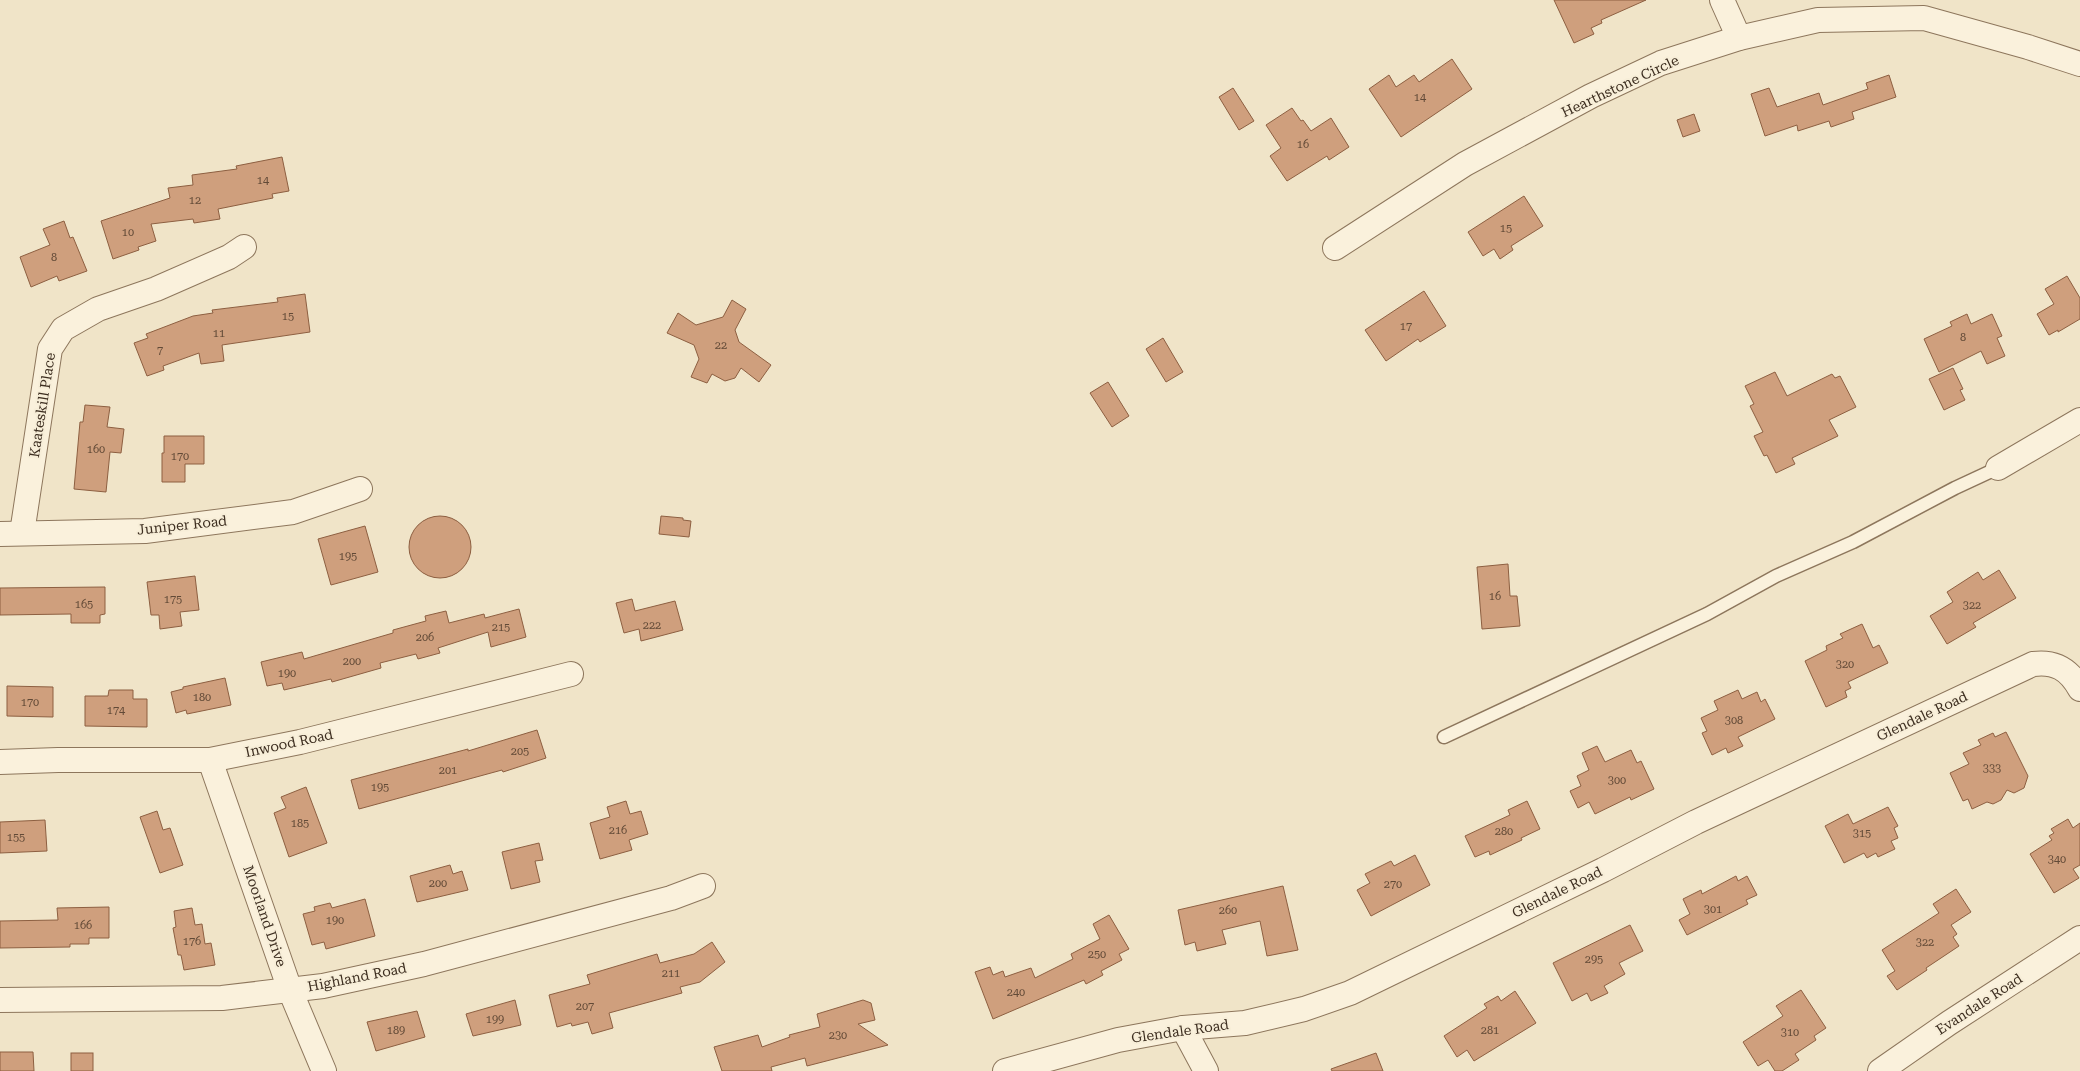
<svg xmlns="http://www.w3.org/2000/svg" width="2080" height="1071" viewBox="0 0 2080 1071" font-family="'Roboto Serif',serif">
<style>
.building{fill:#cf9f7d;stroke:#8d5f41}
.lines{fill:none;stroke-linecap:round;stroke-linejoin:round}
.service-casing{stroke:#8d765c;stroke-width:15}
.minor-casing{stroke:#8d765c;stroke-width:26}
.service{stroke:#faf1dc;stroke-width:12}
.minor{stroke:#faf1dc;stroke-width:24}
.labels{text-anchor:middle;stroke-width:4;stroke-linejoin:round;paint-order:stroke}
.number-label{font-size:11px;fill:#624a37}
.street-label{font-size:14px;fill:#3d2e20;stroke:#f7eed8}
</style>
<rect width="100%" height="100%" fill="#f0e4c8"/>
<g class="building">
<polygon points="1554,0 1646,0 1601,20 1602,23 1591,28 1594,34 1574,43"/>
<polygon points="1452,59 1472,89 1401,137 1369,89 1389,75 1396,87 1414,75 1419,82"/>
<polygon points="1889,75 1896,97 1852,112 1854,119 1831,127 1829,121 1798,131 1797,125 1765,136 1751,94 1769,88 1777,107 1819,93 1823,105 1868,89 1866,83"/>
<polygon points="1233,88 1254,121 1239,130 1219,97"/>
<polygon points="1292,108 1301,121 1303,120 1311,131 1331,118 1349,147 1329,160 1327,156 1287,181 1270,156 1281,148 1266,125"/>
<polygon points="1694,114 1700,131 1683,137 1677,120"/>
<polygon points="282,157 289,191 272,194 273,198 218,209 220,219 194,223 193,219 151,224 156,241 138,247 139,250 113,259 101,221 170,198 168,188 193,185 192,175 237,169 236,166"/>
<polygon points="1524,196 1543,226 1511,246 1513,250 1500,259 1494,249 1483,256 1468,232"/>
<polygon points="64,221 70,238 73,237 87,271 59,281 57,276 31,287 20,257 50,245 43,229"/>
<polygon points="2067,276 2080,298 2080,319 2058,332 2058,330 2049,335 2037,314 2054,304 2045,289"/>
<polygon points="1424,291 1446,326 1420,342 1418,339 1386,361 1365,330"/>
<polygon points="305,294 310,332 222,345 224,361 201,364 199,353 163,366 164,370 147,376 134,343 148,338 146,334 193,316 213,313 212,310 278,302 277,298"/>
<polygon points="732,300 746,309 735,330 739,342 771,365 759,382 741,368 735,378 725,381 712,374 707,383 691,377 699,359 694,345 667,333 678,313 696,325 723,317"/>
<polygon points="1967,314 1971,324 1992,314 2002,336 1997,338 2005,356 1987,364 1981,351 1939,372 1924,339 1952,326 1950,322"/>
<polygon points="1163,338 1183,372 1166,382 1146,349"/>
<polygon points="1953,368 1963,389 1960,390 1965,400 1944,410 1929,379"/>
<polygon points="1775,372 1787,396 1832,374 1835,378 1840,376 1856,407 1829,420 1838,436 1792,458 1795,464 1776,473 1767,455 1764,456 1754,436 1763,432 1750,406 1754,404 1745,386"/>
<polygon points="1108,382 1129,416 1112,427 1090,393"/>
<polygon points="85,405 110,407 107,427 124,429 121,453 110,452 106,492 74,489 80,422 83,422"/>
<polygon points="164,436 204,436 204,464 185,464 185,482 162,482 162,453 164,453"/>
<polygon points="661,516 683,518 683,520 691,521 689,537 659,534"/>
<circle cx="440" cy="547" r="31"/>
<polygon points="365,526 378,572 331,585 318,539"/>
<polygon points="1508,564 1510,596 1517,596 1520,626 1482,629 1477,567"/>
<polygon points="1999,570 2016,598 1973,623 1976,627 1947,644 1930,616 1953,602 1947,592 1978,572 1983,580"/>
<polygon points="195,576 199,610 180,612 182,626 160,629 159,615 151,615 147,582"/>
<polygon points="105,587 105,614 100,615 100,623 71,623 71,614 0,615 0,588"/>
<polygon points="632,599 635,611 675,601 683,630 641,641 639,629 624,633 616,603"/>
<polygon points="519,609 526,637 491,647 488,632 438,648 440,653 418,659 416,654 380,663 381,668 332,682 331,679 284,690 282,683 267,686 261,662 302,652 304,659 393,633 393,630 426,621 425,616 446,611 449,623 484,614 485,618"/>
<polygon points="1862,624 1873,648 1879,645 1888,663 1848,682 1851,688 1845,691 1847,697 1826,707 1805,661 1827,650 1826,646 1843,638 1840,634"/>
<polygon points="225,678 231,705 187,714 186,710 176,713 171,692 183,689 183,687"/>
<polygon points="7,686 53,687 53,717 7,716"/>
<polygon points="109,690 133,690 133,699 147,699 147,727 85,726 85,696 108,696"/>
<polygon points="1738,690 1742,699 1757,692 1761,702 1765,699 1775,719 1738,737 1743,746 1728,753 1726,748 1712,755 1702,733 1707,731 1701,718 1718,710 1714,701"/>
<polygon points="537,730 546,758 503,772 502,770 359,809 351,780 468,749 468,751"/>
<polygon points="2006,732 2028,776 2024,788 2014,793 2007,790 2001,800 1993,804 1987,802 1972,809 1968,799 1963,801 1950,773 1969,764 1963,753 1981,745 1978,740 1993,733 1995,737"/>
<polygon points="1597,746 1605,762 1631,750 1637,763 1641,761 1654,789 1631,800 1630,797 1595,814 1589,802 1578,808 1570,791 1581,786 1577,776 1589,770 1582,753"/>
<polygon points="306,787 327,843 289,857 274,813 286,808 281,797"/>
<polygon points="626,801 630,814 641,811 648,834 629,840 632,850 600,859 590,823 610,817 607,807"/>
<polygon points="1527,801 1540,829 1521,838 1522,840 1490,855 1489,851 1475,857 1465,836 1510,815 1508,810"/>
<polygon points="1888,807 1898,826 1894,828 1898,838 1891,841 1895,849 1878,857 1876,853 1867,858 1864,853 1844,863 1825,826 1848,814 1853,824"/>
<polygon points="157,811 163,830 170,828 183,865 160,873 140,817"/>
<polygon points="2068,819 2073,828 2080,823 2080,865 2073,869 2079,878 2054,893 2030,854 2052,840 2049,836 2054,833 2051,829"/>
<polygon points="45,820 47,851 0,853 0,822"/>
<polygon points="539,843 543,860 535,861 540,882 511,889 502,852"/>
<polygon points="1415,855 1430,885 1371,916 1357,890 1370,883 1365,874 1391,861 1394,866"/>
<polygon points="450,865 453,874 462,871 468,890 417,902 410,876"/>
<polygon points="1736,876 1738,881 1747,876 1757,895 1746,900 1748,904 1687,935 1679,920 1690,914 1683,899 1701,890 1702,894"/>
<polygon points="1283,886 1298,950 1267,956 1260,921 1222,930 1226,944 1197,951 1195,942 1185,945 1178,910"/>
<polygon points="1956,889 1971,912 1951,925 1957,934 1953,937 1959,946 1926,968 1927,970 1897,990 1887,976 1895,971 1882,950 1939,913 1933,904"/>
<polygon points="365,899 375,936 326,949 324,942 312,945 303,914 315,911 314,907 330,903 332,908"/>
<polygon points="109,907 109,938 89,938 89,944 70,944 70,947 0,948 0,921 58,920 57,908"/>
<polygon points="192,908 195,925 202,924 205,944 211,943 215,965 184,970 181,955 178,955 173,928 176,927 174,911"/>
<polygon points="1109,915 1129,949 1119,954 1122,960 1101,971 1103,975 1086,984 1084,980 993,1019 975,972 990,967 993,975 1003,971 1005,977 1031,968 1035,978 1073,959 1071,954 1100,939 1093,924"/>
<polygon points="1630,925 1643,951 1619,963 1625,974 1604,986 1608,993 1591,1001 1587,993 1572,1001 1553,963"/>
<polygon points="712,942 725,962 700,982 680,987 682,993 609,1013 613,1028 592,1034 588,1022 572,1026 571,1023 557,1027 549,995 590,984 587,975 657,954 660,963 694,954"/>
<polygon points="1801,990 1826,1028 1814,1036 1816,1040 1795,1054 1799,1060 1782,1071 1775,1071 1768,1060 1758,1066 1743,1042 1783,1016 1776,1006"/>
<polygon points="1515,991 1536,1023 1474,1061 1467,1050 1457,1057 1444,1036 1487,1008 1484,1004 1498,996 1501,1001"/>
<polygon points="515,1000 521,1025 473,1036 466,1014"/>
<polygon points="863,1000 871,1003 875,1020 858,1024 888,1045 807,1066 805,1058 771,1067 772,1071 722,1071 714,1047 758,1035 762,1047 790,1037 789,1035 820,1027 817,1014"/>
<polygon points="417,1011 425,1037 376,1051 367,1022"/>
<polygon points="0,1052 33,1052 34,1071 0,1071"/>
<rect x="71" y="1053" width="22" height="18"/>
<polygon points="1376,1053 1383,1071 1332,1071 1331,1069"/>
</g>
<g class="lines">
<g class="service-casing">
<polyline id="service" points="1444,737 1707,614 1776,576 1853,542 1955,488 1998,468"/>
</g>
<g class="minor-casing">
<g id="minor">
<polyline points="1722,0 1739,38"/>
<polyline points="1335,248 1465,164 1591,96 1661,63 1739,38 1818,20 1924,18 2028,47 2080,64"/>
<polyline points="1998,468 2080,420"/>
<polyline points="22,533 50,349 63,329 98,309 156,289 229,257 244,247"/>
<polyline points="0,534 145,531 293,512 360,489"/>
<polyline points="210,760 290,990 324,1071"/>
<polyline points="0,762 58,760 210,760 300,742 571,674"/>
<polyline points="0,1000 222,998 323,986 424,964 671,898 703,886"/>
<polyline points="1183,1028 1206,1071"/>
<path d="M1005,1071L1118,1040L1183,1028L1245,1023L1304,1009L1350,993L1603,870L1696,822L2033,664C2055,661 2069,669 2080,689"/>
<polyline points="1880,1071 1949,1023 2080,938"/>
</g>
</g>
<use href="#service" class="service"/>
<use href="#minor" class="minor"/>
</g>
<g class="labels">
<g class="number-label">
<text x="1420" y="101">14</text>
<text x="1303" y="148">16</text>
<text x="263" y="184">14</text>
<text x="195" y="204">12</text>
<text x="1506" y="232">15</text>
<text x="128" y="236">10</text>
<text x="54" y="261">8</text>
<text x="288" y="320">15</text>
<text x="1406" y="330">17</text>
<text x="219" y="337">11</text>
<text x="1963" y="341">8</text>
<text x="721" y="349">22</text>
<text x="160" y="354">7</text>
<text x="96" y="453">160</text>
<text x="180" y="460">170</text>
<text x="348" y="560">195</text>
<text x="1495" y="600">16</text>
<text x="173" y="603">175</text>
<text x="84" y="608">165</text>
<text x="1972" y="609">322</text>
<text x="652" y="629">222</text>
<text x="501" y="631">215</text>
<text x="425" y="641">206</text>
<text x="352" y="665">200</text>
<text x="1845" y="668">320</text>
<text x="287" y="677">190</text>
<text x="202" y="701">180</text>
<text x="30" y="706">170</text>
<text x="116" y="714">174</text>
<text x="1734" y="724">308</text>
<text x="520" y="755">205</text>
<text x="1992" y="772">333</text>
<text x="448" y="774">201</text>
<text x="1617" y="784">300</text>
<text x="380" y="791">195</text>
<text x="300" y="827">185</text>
<text x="618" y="834">216</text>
<text x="1504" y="835">280</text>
<text x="1862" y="837">315</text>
<text x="16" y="841">155</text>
<text x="2057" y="863">340</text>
<text x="438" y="887">200</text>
<text x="1393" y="888">270</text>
<text x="1713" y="913">301</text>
<text x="1228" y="914">260</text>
<text x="335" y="924">190</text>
<text x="83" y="929">166</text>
<text x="192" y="945">176</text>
<text x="1925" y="946">322</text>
<text x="1097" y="958">250</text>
<text x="1594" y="963">295</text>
<text x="671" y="977">211</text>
<text x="1016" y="996">240</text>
<text x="585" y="1010">207</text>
<text x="495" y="1023">199</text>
<text x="396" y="1034">189</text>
<text x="1490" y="1034">281</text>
<text x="1790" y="1036">310</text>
<text x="838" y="1039">230</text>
</g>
<g class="street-label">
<text transform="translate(1620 86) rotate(-25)" y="5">Hearthstone Circle</text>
<text transform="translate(42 405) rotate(-81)" y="5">Kaateskill Place</text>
<text transform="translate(182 525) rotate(-6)" y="5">Juniper Road</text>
<text transform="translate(1922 716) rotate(-25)" y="5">Glendale Road</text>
<text transform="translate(289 743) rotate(-12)" y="5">Inwood Road</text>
<text transform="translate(1557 892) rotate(-26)" y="5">Glendale Road</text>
<text transform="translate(265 916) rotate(71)" y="5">Moorland Drive</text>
<text transform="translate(357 977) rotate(-11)" y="5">Highland Road</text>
<text transform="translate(1979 1004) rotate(-33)" y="5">Evandale Road</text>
<text transform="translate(1180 1031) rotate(-8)" y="5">Glendale Road</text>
</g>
</g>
</svg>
